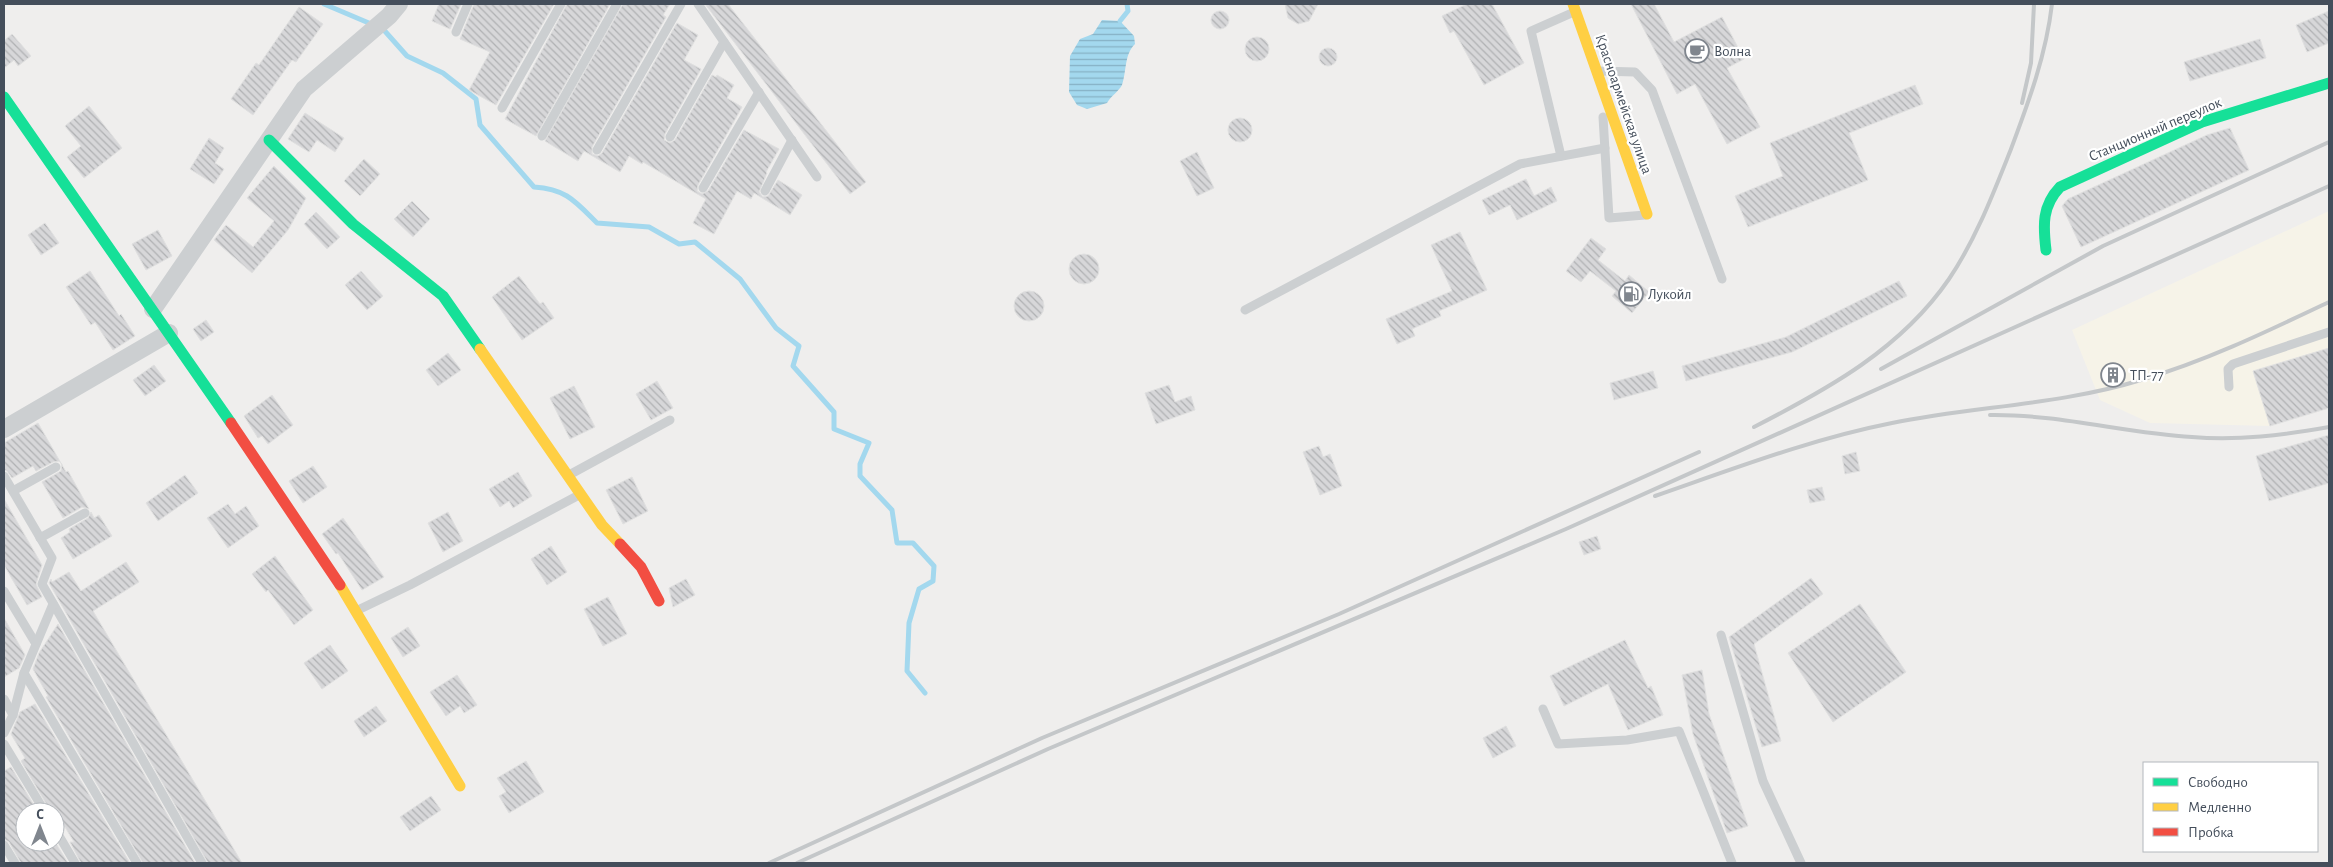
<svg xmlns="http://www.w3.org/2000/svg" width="2333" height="867" viewBox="0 0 2333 867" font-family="'Alegreya Sans',sans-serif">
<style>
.commercial{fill:#f6f3e8}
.water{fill:url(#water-rules)}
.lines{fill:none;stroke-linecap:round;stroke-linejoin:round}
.stream{stroke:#a3d8ee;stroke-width:5}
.building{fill:url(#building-back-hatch);stroke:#e0e0e0}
.lane{stroke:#cccfd1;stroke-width:9}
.street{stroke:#cccfd1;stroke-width:18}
.fast{stroke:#16e098;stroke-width:11}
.slow{stroke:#ffcf43;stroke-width:11}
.jam{stroke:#f24e42;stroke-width:11}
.rail{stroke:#c4c7c9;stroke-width:4}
.labels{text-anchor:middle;stroke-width:4.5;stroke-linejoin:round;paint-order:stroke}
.poi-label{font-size:15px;fill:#444e5b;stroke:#fff;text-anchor:start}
.street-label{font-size:15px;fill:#444e5b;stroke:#fff}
</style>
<defs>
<pattern id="water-rules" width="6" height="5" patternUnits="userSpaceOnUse" patternTransform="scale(1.25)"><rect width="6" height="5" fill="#a3d8ee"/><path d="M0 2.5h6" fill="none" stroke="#86b1c4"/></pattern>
<pattern id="building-back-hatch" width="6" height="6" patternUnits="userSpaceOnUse" patternTransform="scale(1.25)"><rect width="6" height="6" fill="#d7d7d9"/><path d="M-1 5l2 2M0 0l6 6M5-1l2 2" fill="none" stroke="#b0b1b3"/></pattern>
</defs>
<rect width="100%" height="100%" fill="#efeeed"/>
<polygon class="commercial" points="2329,211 2329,408 2270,426 2150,423 2100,400 2072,330"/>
<path class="water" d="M1102,20L1120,21L1134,36L1135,44C1124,55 1127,70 1122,85C1119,91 1111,96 1107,103L1087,109L1077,105L1069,92L1070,56L1080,39L1093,34Z"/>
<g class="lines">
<g class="stream">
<path d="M324,4L383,29L407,56L443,73L476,99L480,125L534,187C566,189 575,201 597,223L649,227L679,244L695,242L740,279L776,328L799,346L793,366L834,412V429L869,443L860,464V476L892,510L897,543H913L934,566L933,581L919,589L909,623L907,671L925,693"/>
<polyline points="1120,21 1128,11 1127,4"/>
</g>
</g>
<g class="building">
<polygon points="439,4 461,4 450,29 432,21"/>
<polygon points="474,4 554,4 496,105 469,90 490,52 460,39"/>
<polygon points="567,4 610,4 536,136 505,119"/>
<polygon points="623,4 670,4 663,15 666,17 592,147 592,154 598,156 602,153 677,23 698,35 684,60 701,69 665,134 664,140 670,143 675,140 712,75 716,77 717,75 734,85 727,98 742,107 698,185 697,191 702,194 708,191 744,130 779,149 766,172 767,173 759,192 763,197 768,196 778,180 802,195 790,215 754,193 751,199 737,191 714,234 693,223 706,199 643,162 642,164 629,156 620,172 584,151 578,161 545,141"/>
<polygon points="705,4 728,4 866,182 850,194"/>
<polygon points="1285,4 1318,4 1309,21 1298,24 1288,18"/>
<polygon points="1467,4 1492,4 1524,63 1484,85 1454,31 1450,33 1442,16"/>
<polygon points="1631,4 1654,4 1674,42 1722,17 1744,59 1727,68 1760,127 1727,144 1695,84 1677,94"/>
<polygon points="299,7 323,24 296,62 292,60 253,115 231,99 256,63 259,65"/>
<circle cx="1220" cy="20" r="9"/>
<polygon points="2329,11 2329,43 2307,52 2296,25"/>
<polygon points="12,34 31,56 18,66 14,60 4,68 4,41"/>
<circle cx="1257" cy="49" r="12"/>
<polygon points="2260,39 2266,58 2190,81 2184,62"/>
<circle cx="1328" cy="57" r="9"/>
<polygon points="1915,85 1923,104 1849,133 1868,180 1748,227 1735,196 1783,176 1770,143"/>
<polygon points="89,106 122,148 84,178 67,157 81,146 65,126"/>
<polygon points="305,113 344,138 335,152 317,140 309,152 288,139"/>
<circle cx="1240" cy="130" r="12"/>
<polygon points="2230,128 2249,170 2081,247 2062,206 2068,199 2207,135"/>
<polygon points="209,138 224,148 215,163 224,169 214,184 190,169"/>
<polygon points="1197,152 1214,188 1197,196 1180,161"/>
<polygon points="364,159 380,174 360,196 344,181"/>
<polygon points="274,166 306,198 288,230 252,273 214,240 226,225 253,247 274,221 247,198"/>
<polygon points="1526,179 1534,196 1551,187 1557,201 1517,220 1510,205 1489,215 1482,200"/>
<polygon points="412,201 430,219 413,237 394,219"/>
<polygon points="316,212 340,237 327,249 304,224"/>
<polygon points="45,223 59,243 41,255 28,235"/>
<polygon points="158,230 172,256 146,270 132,244"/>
<polygon points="1460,232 1487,290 1439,311 1441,316 1412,329 1415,336 1397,344 1386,319 1452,291 1431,245"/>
<polygon points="1591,238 1606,249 1598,260 1625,281 1629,275 1649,292 1632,313 1612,296 1616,291 1590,271 1581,282 1566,271"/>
<circle cx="1084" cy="269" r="15"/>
<polygon points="90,271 119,316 121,314 135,336 113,350 95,322 91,325 66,287"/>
<polygon points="361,271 383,296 367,310 345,285"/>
<polygon points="519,276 540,304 543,302 554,318 522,340 492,297"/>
<polygon points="1899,281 1907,296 1792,352 1686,381 1682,366 1786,337"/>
<circle cx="1029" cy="306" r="15"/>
<polygon points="206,320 214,332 201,341 193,329"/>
<polygon points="2329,348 2329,408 2270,426 2253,371"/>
<polygon points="448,353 461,370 438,386 426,370"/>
<polygon points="154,365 166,381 145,396 133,380"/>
<polygon points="1653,371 1658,388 1614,400 1610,383"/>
<polygon points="657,381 673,408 651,420 636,394"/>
<polygon points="1169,385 1175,402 1191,396 1195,410 1156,424 1145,393"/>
<polygon points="574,386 595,427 570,439 550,398"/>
<polygon points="272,395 293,425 268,444 262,436 258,438 244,416"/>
<polygon points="38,423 66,472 68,471 89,509 82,507 63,518 42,482 61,471 62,464 59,461 53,462 36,471 33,466 12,478 7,471 4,470 4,443"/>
<polygon points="2329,435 2329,483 2269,501 2256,456"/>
<polygon points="1319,446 1323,457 1330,454 1342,486 1320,495 1303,452"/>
<polygon points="1856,452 1860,471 1845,474 1842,456"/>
<polygon points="313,466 327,487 303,503 289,481"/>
<polygon points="518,472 532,496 513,508 509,501 500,507 489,489"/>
<polygon points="185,475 198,493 158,521 146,503"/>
<polygon points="632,477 648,511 623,524 606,490"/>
<polygon points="1822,487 1825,500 1810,503 1807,490"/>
<polygon points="4,499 42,565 36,584 42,597 27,605 4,565"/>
<polygon points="228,504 235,514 246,506 259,526 228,548 207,518"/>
<polygon points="91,512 94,518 99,515 112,536 73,559 61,538 70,532 69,529 88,518"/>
<polygon points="448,512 463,541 443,552 428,523"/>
<polygon points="343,518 384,577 362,590 338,553 336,554 322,534"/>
<polygon points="1597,536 1601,549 1584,555 1579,542"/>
<polygon points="551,546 567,572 547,585 531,559"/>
<polygon points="275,556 313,610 294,625 268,590 266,592 252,574"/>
<polygon points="126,562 139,582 93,611 242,863 208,863 49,583 51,579 52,582 69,572 81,591"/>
<polygon points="1811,578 1823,594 1754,644 1781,741 1762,747 1729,637"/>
<polygon points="686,579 695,595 673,607 669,588"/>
<polygon points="608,597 627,634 603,646 584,609"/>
<polygon points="1860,604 1906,672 1833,722 1788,653"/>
<polygon points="4,618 25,655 19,668 4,677"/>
<polygon points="58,624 195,863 143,863 46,697 48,696 33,669 39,653"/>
<polygon points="408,627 420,646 403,657 391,638"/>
<polygon points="1625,640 1648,688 1651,686 1663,715 1628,730 1608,684 1564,706 1550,676"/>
<polygon points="330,645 348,671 322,689 304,663"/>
<polygon points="1702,670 1709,714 1748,826 1727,833 1693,734 1682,675"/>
<polygon points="457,675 477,705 464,713 460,706 446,716 430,692"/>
<polygon points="35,704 130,863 81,863 70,842 74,842 56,812 51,812 21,761 25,758 11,734 20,712"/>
<polygon points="376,706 387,721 364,737 354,721"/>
<polygon points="1506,726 1516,746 1493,758 1483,738"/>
<polygon points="526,761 544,792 509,813 499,796 506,792 497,778"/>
<polygon points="11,767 38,812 25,812 25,842 55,842 68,863 21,863 9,842 4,839 4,771"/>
<polygon points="431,796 441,810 410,831 400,817"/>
</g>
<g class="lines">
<g class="lane">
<polyline points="698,4 817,177"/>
<polyline points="456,32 468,4"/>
<polyline points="1599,71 1635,72 1652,90 1722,279"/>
<polyline points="502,108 561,4"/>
<polyline points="1603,117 1609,218 1645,215"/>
<polyline points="542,136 617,4"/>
<polyline points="670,137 724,42"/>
<polyline points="597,150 681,4"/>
<polyline points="1561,156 1531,31 1574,12"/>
<polyline points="703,188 759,92"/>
<polyline points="765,191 792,140"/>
<polyline points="1245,310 1520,164 1605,148"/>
<polyline points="2229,387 2228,369 2233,364 2329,332"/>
<polyline points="569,475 670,420"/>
<polyline points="4,476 52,558 42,584 202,863"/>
<polyline points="13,491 56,467"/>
<polyline points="40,538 85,513"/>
<polyline points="4,591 36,644"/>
<polyline points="358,610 410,585 579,495"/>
<polyline points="1721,635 1763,781 1801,863"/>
<polyline points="24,673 137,863"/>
<polyline points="4,699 13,715"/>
<polyline points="1543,709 1558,744 1627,740 1679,731 1732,863"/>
<polyline points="4,733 13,715 24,673 53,604"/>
<polyline points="4,744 45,812"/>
<polyline points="55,829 75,863"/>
<polyline points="4,845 15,863"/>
</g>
<g class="street">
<polyline points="153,309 304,89 389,16 399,4"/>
<polyline points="4,429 169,333"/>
</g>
<g class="fast">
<polyline points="4,97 231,423"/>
<polyline points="269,140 353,224 443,296 480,349"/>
<path d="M2046,250C2043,225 2042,206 2060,187L2202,122L2329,83"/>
</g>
<g class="slow">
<polyline points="1573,4 1647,214"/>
<polyline points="480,349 602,525 620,544"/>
<polyline points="340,585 460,786"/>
</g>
<g class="jam">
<polyline points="231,423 340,585"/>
<polyline points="620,544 641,567 659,601"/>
</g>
<g class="rail">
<polyline points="2022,103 2031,63 2034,4"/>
<polyline points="1881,369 2103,246 2329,142"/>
<path d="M1990,415C2058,414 2125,433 2192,437C2238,441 2284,435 2329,427"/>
<path d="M1754,427C1828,389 1901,349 1949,279C1976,239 1993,194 2011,149C2029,101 2046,55 2052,4"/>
<path d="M1655,496C1733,469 1811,439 1892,423C1975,406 2060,405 2141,380C2206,361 2268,331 2329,302"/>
<polyline points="769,863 1042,738 1339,614 1699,452"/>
<polyline points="797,863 1048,749 1566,529 2329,186"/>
</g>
</g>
<defs>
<g id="cafe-ring" transform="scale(1.25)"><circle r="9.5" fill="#fff" stroke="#80868e" stroke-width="1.5"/><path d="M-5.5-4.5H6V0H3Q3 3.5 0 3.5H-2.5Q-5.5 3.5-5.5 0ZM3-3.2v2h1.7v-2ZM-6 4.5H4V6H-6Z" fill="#80868e"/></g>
<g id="fuel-ring" transform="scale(1.25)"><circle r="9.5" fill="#fff" stroke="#80868e" stroke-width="1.5"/><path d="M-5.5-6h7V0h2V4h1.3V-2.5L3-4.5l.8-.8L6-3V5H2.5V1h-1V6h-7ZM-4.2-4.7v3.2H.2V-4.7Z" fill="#80868e"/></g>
<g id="building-ring" transform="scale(1.25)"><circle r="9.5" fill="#fff" stroke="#80868e" stroke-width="1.5"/><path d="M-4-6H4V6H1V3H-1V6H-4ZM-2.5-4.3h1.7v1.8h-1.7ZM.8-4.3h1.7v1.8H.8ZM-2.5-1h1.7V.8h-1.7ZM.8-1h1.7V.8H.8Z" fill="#80868e"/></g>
</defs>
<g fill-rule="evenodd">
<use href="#cafe-ring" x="1697" y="51"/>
<use href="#fuel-ring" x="1631" y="294"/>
<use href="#building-ring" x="2113" y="375"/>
</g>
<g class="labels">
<g class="poi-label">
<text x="1714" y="56">Волна</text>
<text x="1648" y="299">Лукойл</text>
<text x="2130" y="380">ТП-77</text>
</g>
<g class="street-label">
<text transform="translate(1624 104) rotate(71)" y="5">Красноармейская улица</text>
<text transform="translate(2155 129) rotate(-23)" y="5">Станционный переулок</text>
</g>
</g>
<rect width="2333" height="867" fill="none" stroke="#444e5b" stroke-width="10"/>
<rect x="2143" y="762" width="175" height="90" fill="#ffffff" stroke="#b4b8bd"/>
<rect x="2153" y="778" width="25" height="8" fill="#16e098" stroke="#b4b8bd"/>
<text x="2188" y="787" font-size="15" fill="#444e5b">Свободно</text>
<rect x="2153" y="803" width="25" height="8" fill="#ffcf43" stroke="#b4b8bd"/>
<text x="2188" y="812" font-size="15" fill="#444e5b">Медленно</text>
<rect x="2153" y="828" width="25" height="8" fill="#f24e42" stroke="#b4b8bd"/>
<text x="2188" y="837" font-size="15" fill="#444e5b">Пробка</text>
<g transform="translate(40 827)"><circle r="24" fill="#ffffff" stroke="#b4b8bd"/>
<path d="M0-4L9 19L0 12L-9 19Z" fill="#80868e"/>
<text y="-8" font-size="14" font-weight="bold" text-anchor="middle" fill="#444e5b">С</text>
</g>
</svg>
